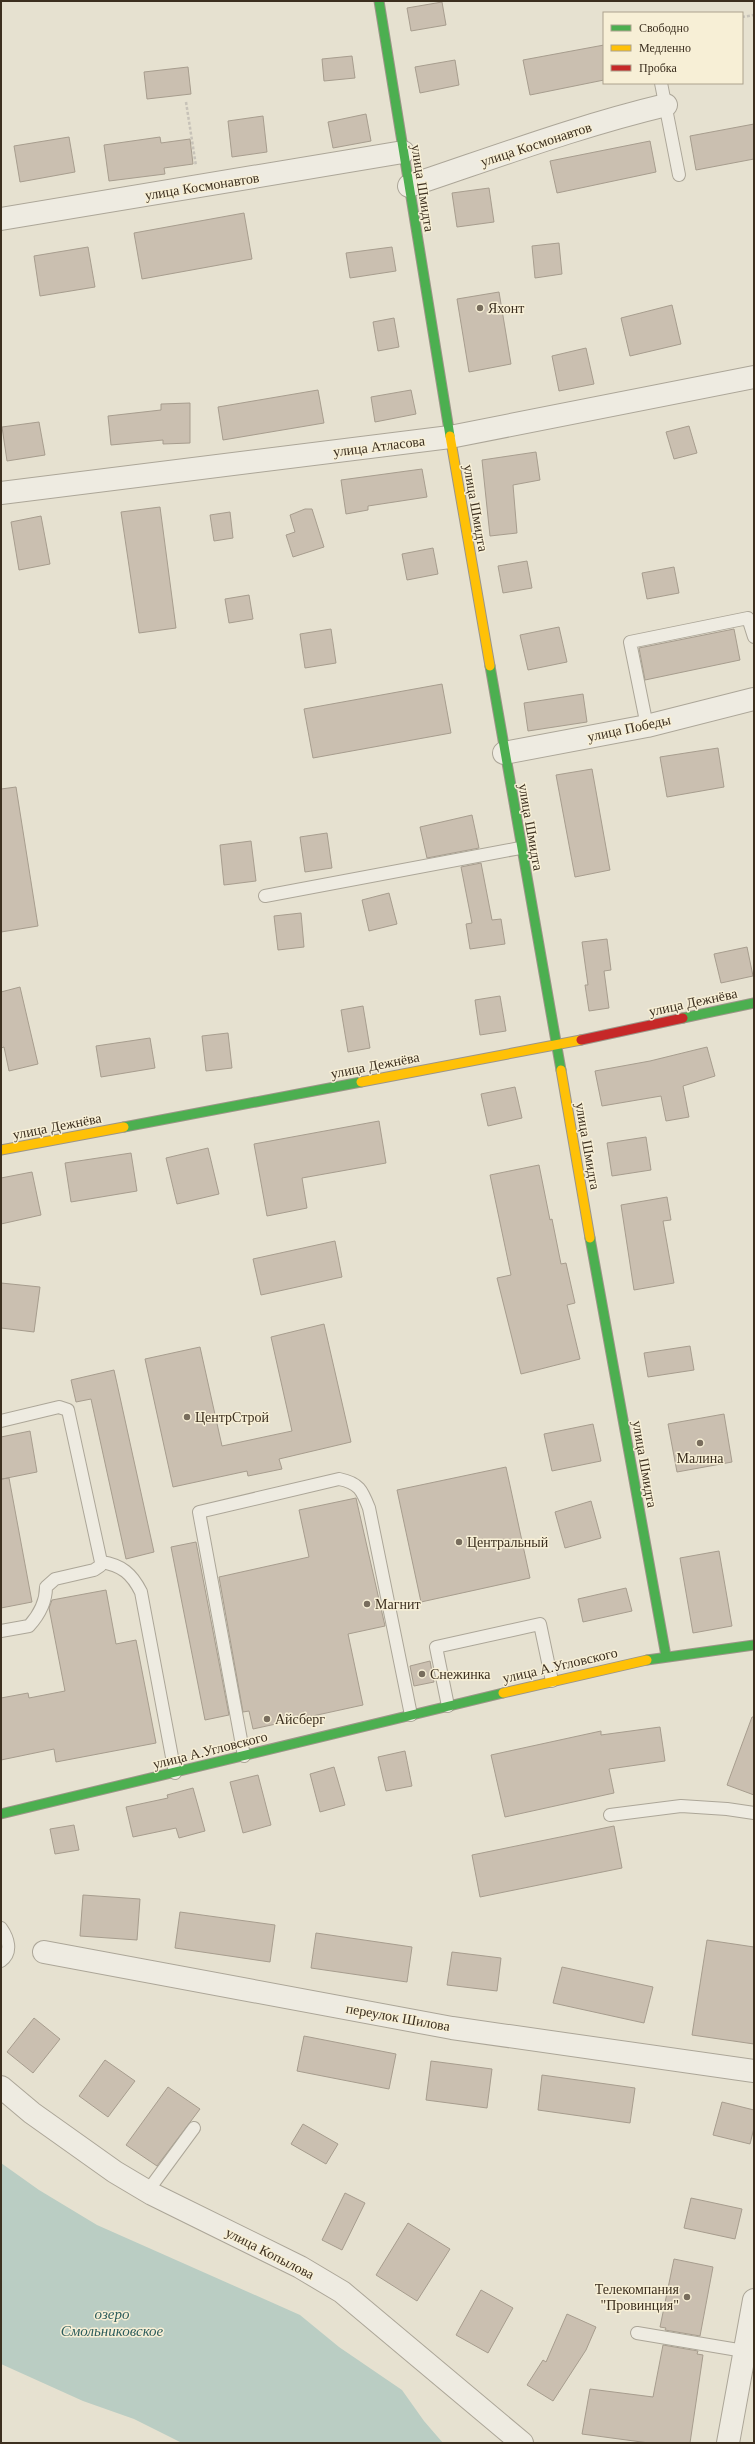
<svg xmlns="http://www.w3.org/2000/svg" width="755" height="2444" viewBox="0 0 755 2444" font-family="'Times New Roman',serif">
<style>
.water{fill:#bacdc3}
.building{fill:#cabfb0;stroke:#a79d8e}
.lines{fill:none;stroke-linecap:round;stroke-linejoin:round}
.lane-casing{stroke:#aca698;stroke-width:14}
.street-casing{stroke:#aca698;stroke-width:24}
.fast-casing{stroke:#9c9588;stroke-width:11}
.slow-casing{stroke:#9c9588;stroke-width:11}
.jam-casing{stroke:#9c9588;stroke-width:11}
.path{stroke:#c7c2b8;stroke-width:2.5;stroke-dasharray:3 2;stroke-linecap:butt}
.lane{stroke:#eeebe1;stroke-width:12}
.street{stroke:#eeebe1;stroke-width:22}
.fast{stroke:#4caf50;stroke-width:9}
.slow{stroke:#ffc107;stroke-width:9}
.jam{stroke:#c62828;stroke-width:9}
.poi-dot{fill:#786d5d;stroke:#f7efd6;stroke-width:1.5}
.labels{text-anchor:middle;stroke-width:3;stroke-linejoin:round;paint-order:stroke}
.street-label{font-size:14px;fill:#3c2f1f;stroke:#f7efd6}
.poi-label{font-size:14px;fill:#3c2f1f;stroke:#f7efd6;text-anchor:start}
.water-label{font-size:15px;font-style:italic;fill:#2d5d5c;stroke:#f7efd6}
</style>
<rect width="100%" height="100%" fill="#e6e1d0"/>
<polygon class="water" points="1,2163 39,2190 97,2225 300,2315 339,2347 402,2390 424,2421 443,2443 182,2443 134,2419 83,2401 1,2364"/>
<g class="building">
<polygon points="442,2 446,25 411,31 407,8"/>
<polygon points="604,45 604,80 530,95 523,60"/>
<polygon points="352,56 355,78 324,81 322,59"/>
<polygon points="455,60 459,85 420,93 415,67"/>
<polygon points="188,67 191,94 147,99 144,72"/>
<polygon points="366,114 371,141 333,148 328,122"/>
<polygon points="263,116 267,152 232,157 228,121"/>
<polygon points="754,124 754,159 696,170 690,136"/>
<polygon points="69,137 75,172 20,182 14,146"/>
<polygon points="160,137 161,143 190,139 193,164 164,168 165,174 109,181 104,145"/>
<polygon points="650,141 656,172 557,193 550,161"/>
<polygon points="489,188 494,222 457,227 452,193"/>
<polygon points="244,213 252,259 142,279 134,233"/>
<polygon points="559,243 562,274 535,278 532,246"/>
<polygon points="88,247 95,287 40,296 34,256"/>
<polygon points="392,247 396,271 350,278 346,253"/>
<polygon points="499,292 511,364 469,372 457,299"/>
<polygon points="672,305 681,344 630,356 621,318"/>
<polygon points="394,318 399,347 378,351 373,322"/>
<polygon points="586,348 594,384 559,391 552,356"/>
<polygon points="318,390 324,423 223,440 218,407"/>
<polygon points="411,390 416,414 375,422 371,397"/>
<polygon points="190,403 190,443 163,444 163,440 111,445 108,416 161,410 161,404"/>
<polygon points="39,422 45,455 7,461 2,427"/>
<polygon points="689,426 697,453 674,459 666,432"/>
<polygon points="536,452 540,480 513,485 517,533 490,536 482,460"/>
<polygon points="422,469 427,497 368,506 368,510 346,514 341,480"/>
<polygon points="160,507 176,628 139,633 121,512"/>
<polygon points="305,509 312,509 324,547 293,557 286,535 295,532 290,515"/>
<polygon points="230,512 233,538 214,541 210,515"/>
<polygon points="41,516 50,564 19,570 11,522"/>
<polygon points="433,548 438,574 407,580 402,554"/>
<polygon points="527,561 532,588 503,593 498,566"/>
<polygon points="674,567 679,593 647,599 642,573"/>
<polygon points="249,595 253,619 229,623 225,599"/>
<polygon points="559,627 567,662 528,670 520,635"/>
<polygon points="331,629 336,663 305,668 300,634"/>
<polygon points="734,629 740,660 645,680 639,648"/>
<polygon points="442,684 451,733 313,758 304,709"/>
<polygon points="583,694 587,722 528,731 524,703"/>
<polygon points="718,748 724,787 667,797 660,757"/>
<polygon points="592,769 610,870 575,877 556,775"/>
<polygon points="16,787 38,926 1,932 1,789"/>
<polygon points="472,815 479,848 427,858 420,827"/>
<polygon points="327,833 332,868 305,872 300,837"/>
<polygon points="251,841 256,881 224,885 220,845"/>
<polygon points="481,863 492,920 501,919 505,944 470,949 466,924 472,923 461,867"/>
<polygon points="389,893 397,924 369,931 362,900"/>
<polygon points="301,913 304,947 278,950 274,916"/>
<polygon points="607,939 611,970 604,971 609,1008 589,1011 585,985 588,985 582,942"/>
<polygon points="747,947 753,976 721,983 714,954"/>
<polygon points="20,987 38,1064 9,1071 4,1047 1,1048 1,992"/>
<polygon points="500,996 506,1031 480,1035 475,1000"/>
<polygon points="363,1006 370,1048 348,1052 341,1010"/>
<polygon points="228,1033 232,1068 206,1071 202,1036"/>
<polygon points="150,1038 155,1068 101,1077 96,1046"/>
<polygon points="707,1047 715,1076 683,1086 689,1117 666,1121 661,1096 602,1106 595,1071 650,1061"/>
<polygon points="515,1087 522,1118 488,1126 481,1094"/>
<polygon points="379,1121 386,1163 302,1178 307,1208 267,1216 254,1144"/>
<polygon points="646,1137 651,1170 612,1176 607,1143"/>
<polygon points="208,1148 219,1194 177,1204 166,1158"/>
<polygon points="131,1153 137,1191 71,1202 65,1163"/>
<polygon points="539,1165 550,1220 552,1219 561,1264 566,1263 575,1303 567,1305 580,1359 521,1374 497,1278 511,1275 490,1175"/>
<polygon points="32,1172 41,1215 1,1224 1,1178"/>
<polygon points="667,1197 671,1220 663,1221 674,1283 634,1290 621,1205"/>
<polygon points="335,1241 342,1277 261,1295 253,1259"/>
<polygon points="1,1283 40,1287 34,1332 1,1328"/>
<polygon points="324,1324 351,1442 279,1459 282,1469 248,1476 247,1471 173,1487 145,1359 200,1347 222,1446 292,1431 271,1337"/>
<polygon points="690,1346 694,1370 648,1377 644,1353"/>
<polygon points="114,1370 154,1552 126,1559 91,1399 76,1402 71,1380"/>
<polygon points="724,1414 732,1462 677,1472 668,1424"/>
<polygon points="593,1424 601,1461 552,1471 544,1434"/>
<polygon points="30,1431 37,1472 2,1479 9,1478 32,1602 1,1608 1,1437"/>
<polygon points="506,1467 530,1578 421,1602 397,1490"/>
<polygon points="356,1498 385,1626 348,1634 363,1705 253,1729 249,1711 243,1712 219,1577 309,1557 299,1510"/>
<polygon points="591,1501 601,1538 565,1548 555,1512"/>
<polygon points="196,1542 229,1715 205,1720 171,1547"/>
<polygon points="719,1551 732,1626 693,1633 680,1558"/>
<polygon points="626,1588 632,1611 583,1622 578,1599"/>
<polygon points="106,1590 116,1644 136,1640 156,1743 56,1762 54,1749 1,1760 1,1698 28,1693 29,1698 65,1691 49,1608 52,1600"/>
<polygon points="430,1661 434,1682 414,1686 410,1666"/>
<polygon points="752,1717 754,1717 754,1795 727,1785"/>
<polygon points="660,1727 665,1761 609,1769 614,1793 505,1817 491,1755 601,1731 601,1735"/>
<polygon points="405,1751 412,1786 386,1791 378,1757"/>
<polygon points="334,1767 345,1805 320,1812 310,1774"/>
<polygon points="258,1775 271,1825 243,1833 230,1782"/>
<polygon points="193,1788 205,1831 179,1838 176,1828 133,1837 126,1807 168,1798 167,1795"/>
<polygon points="74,1825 79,1850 55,1854 50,1829"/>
<polygon points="614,1826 622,1868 480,1897 472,1855"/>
<polygon points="83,1895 140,1899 137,1940 80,1936"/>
<polygon points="180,1912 275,1925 270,1962 175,1948"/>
<polygon points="316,1933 412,1947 407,1982 311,1968"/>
<polygon points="707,1940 754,1947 754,2044 692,2035"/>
<polygon points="452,1952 501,1958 497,1991 447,1985"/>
<polygon points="562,1967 653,1987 644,2023 553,2003"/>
<polygon points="34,2018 60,2039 33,2073 7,2052"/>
<polygon points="304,2036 396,2054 389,2089 297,2071"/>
<polygon points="105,2060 135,2081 108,2117 79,2096"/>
<polygon points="431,2061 492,2069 487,2108 426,2100"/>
<polygon points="542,2075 635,2088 630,2123 538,2110"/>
<polygon points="168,2087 200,2109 157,2166 126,2145"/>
<polygon points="722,2102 754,2110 754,2128 750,2144 713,2135"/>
<polygon points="303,2124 338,2144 326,2164 291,2144"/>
<polygon points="345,2193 365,2203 342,2250 322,2240"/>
<polygon points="691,2198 742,2209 735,2239 684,2228"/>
<polygon points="408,2223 450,2249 417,2301 376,2275"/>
<polygon points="674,2259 713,2267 700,2336 665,2330 666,2328 660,2327"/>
<polygon points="481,2290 513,2308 488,2353 456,2335"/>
<polygon points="567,2314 596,2327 586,2350 553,2401 527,2385 543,2360 546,2362"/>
<polygon points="663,2345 698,2351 697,2354 703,2355 690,2443 649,2443 582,2434 590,2389 653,2397"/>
</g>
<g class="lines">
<g class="lane-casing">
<g id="lane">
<polyline points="661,83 679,175"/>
<polyline points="647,726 630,642 748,618 754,637"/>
<polyline points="265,896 520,848"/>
<path d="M1,1421L59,1407L68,1410L101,1562L100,1566L94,1570L55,1579L46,1587C46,1602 39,1615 29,1626L1,1631"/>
<path d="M101,1562C122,1565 132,1574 141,1592L175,1773"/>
<polyline points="448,1706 436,1647 540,1624 552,1681"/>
<path d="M244,1756L199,1512L339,1479C359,1483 362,1490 369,1508L411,1715"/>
<polyline points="610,1815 681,1806 727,1809 754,1813"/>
<path d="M1,1928C8,1938 13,1952 1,1961"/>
<polyline points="147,2192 194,2128"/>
<polyline points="637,2333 744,2351"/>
</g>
</g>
<g class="street-casing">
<g id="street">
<path d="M409,186C493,158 578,126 666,105"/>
<polyline points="1,219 403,152"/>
<polyline points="1,493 450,437 754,377"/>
<polyline points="504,753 647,726 754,699"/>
<polyline points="44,1952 452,2028 754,2071"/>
<polyline points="1,2087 32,2113 115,2172 152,2194 300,2267 342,2292 522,2443"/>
<polyline points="728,2443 754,2300"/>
</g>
</g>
<g class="fast-casing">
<g id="fast">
<polyline points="379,1 450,436"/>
<polyline points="490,666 561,1070"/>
<polyline points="683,1018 754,1003"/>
<polyline points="124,1127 361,1082"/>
<polyline points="590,1238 666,1656"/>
<polyline points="647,1660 754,1645"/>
<polyline points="1,1814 503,1693"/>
</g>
</g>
<g class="slow-casing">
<g id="slow">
<polyline points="450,436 490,666"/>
<polyline points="561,1070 590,1238"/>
<polyline points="361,1082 581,1040"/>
<polyline points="1,1150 124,1127"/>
<polyline points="503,1693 647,1660"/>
</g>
</g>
<g class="jam-casing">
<polyline id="jam" points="581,1040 683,1018"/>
</g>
<g class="path">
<polyline points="742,17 754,15"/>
<polyline points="186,102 196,166"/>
</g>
<use href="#lane" class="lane"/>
<use href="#street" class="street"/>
<use href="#fast" class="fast"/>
<use href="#slow" class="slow"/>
<use href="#jam" class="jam"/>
</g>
<g class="poi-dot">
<circle cx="480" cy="308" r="4"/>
<circle cx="187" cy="1417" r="4"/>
<circle cx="700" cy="1443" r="4"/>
<circle cx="459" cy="1542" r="4"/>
<circle cx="367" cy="1604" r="4"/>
<circle cx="422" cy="1674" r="4"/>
<circle cx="267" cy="1719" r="4"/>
<circle cx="687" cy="2297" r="4"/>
</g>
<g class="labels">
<g class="street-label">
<text transform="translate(536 144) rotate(-18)" y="5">улица Космонавтов</text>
<text transform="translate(202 186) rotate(-9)" y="5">улица Космонавтов</text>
<text transform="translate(423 188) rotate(81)" y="5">улица Шмидта</text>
<text transform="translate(379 446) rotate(-7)" y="5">улица Атласова</text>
<text transform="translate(476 508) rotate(80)" y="5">улица Шмидта</text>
<text transform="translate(629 728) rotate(-12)" y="5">улица Победы</text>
<text transform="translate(531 827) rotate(80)" y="5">улица Шмидта</text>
<text transform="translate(693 1002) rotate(-12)" y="5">улица Дежнёва</text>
<text transform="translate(375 1065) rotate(-11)" y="5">улица Дежнёва</text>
<text transform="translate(57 1126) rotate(-11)" y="5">улица Дежнёва</text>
<text transform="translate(588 1146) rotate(80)" y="5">улица Шмидта</text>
<text transform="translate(645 1464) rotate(80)" y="5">улица Шмидта</text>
<text transform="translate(560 1665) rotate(-13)" y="5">улица А.Угловского</text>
<text transform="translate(210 1750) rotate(-14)" y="5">улица А.Угловского</text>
<text transform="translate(398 2017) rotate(10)" y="5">переулок Шилова</text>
<text transform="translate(270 2253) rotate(27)" y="5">улица Копылова</text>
</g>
<g class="poi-label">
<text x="488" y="313">Яхонт</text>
<text x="195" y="1422">ЦентрСтрой</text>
<text x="700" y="1463" text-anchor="middle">Малина</text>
<text x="467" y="1547">Центральный</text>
<text x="375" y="1609">Магнит</text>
<text x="430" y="1679">Снежинка</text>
<text x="275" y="1724">Айсберг</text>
<text x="679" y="2294" text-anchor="end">Телекомпания<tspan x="679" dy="16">"Провинция"</tspan></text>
</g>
<g class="water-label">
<text x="112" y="2319">озеро<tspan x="112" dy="17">Смольниковское</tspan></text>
</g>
</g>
<rect width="755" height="2444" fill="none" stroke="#3c2f1f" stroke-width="4"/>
<rect x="603" y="12" width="140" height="72" fill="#f7efd6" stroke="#aca28d"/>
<rect x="611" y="25" width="20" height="6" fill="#4caf50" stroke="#aca28d"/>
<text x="639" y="32" font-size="12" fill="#3c2f1f">Свободно</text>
<rect x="611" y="45" width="20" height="6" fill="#ffc107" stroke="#aca28d"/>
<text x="639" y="52" font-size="12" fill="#3c2f1f">Медленно</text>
<rect x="611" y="65" width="20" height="6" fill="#c62828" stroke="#aca28d"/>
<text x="639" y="72" font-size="12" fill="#3c2f1f">Пробка</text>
</svg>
